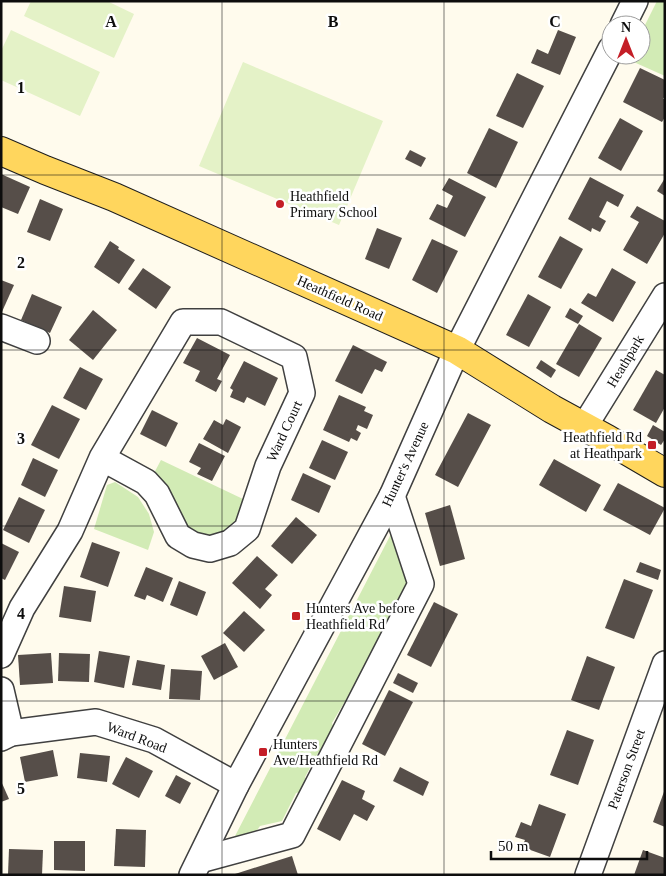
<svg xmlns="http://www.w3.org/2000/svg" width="666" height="876" viewBox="0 0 666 876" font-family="'Times New Roman',serif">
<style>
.green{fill:#d2ebb5}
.pitch{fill:#e4f2c7}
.building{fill:#564e49}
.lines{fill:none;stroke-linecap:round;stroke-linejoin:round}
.minor-casing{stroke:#404040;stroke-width:28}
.major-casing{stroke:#1e1e1e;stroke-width:30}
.minor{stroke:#fff;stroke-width:25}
.major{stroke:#ffd65d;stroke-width:28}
.grid{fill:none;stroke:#0d0d0d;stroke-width:1;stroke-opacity:0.55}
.poi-dot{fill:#c41e27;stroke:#fff;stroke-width:2}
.labels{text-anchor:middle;stroke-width:5;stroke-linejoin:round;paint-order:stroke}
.poi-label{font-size:14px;fill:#0d0d0d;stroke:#fff;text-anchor:start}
.street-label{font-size:14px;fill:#0d0d0d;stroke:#fff}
.grid-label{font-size:16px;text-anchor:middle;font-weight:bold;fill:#0d0d0d;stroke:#fff;stroke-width:5;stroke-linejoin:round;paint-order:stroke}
</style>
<rect width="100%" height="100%" fill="#fffbed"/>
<g class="green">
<polygon points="657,1 665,1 665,76 627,59 629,55 641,55 641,33"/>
<polygon points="161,460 243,499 241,518 220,539 188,531 153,475"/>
<polygon points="115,482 138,497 149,514 154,532 148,550 94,529 107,485"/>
<polygon points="391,534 412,580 371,670 360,676 332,723 335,732 327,751 318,753 305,777 309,785 306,791 296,793 282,821 260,826 253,836 234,838"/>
</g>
<g class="pitch">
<polygon points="31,1 107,1 134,14 114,58 24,16"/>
<polygon points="11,30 100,72 80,116 1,80 1,51"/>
<polygon points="243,62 383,121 339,225 199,166"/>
</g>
<g class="building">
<polygon points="558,30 576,37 560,75 531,63 537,49 548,54"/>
<polygon points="640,68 665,80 665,96 663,99 665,99 665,117 662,122 623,102"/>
<polygon points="517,73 544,86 523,128 496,116"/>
<polygon points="620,118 643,131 621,171 598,158"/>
<polygon points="489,128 518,142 496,188 467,173"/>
<polygon points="410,150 426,158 421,167 405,159"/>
<polygon points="1,174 30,187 18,214 1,207"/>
<polygon points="590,177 624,195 618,207 607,201 599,217 606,221 600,232 592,228 591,232 568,219"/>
<polygon points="449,178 486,197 465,237 429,219 437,204 447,208 453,196 442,190"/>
<polygon points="665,178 665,196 657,191"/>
<polygon points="40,199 63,209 50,241 27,232"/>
<polygon points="637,206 665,221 665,233 647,264 623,250 639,222 630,217"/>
<polygon points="377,228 402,238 389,269 365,259"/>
<polygon points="560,236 583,249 561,289 538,277"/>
<polygon points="432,239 458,251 437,293 412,280"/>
<polygon points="110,241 119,247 118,249 135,260 119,284 94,267"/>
<polygon points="143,268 171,287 156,309 128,289"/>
<polygon points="612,268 636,282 613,322 581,303 588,293 596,297"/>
<polygon points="1,280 14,285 1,314"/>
<polygon points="32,294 62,307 50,333 21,320"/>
<polygon points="528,294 551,307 529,347 506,335"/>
<polygon points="570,308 583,316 578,324 565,317"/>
<polygon points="93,310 117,330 93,360 69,340"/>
<polygon points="579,324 602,338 579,377 556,364"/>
<polygon points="197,338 230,355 217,379 222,381 216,392 195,381 200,371 183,363"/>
<polygon points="353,345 387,362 382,372 375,369 362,394 335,381"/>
<polygon points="541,360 556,370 551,378 536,368"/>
<polygon points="244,361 278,378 265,406 247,397 244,403 230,397 233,390 230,388"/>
<polygon points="80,367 103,379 86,410 63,398"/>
<polygon points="656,370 665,375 665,407 656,423 633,410"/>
<polygon points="339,395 366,407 364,411 373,415 367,429 358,425 356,430 361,433 357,441 351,438 349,442 323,430"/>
<polygon points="52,405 80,419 59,459 31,445"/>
<polygon points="152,410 178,423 166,447 140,434"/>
<polygon points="468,413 491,425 458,487 435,475"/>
<polygon points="226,419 241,427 228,453 203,439 214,420 223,425"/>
<polygon points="653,425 665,432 665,439 661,445 647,436"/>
<polygon points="322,440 348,452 335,480 309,468"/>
<polygon points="199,443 225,456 212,481 197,474 201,468 189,462"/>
<polygon points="33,458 58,470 45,497 21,485"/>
<polygon points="554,459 601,485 586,512 539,485"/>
<polygon points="303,473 331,486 319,513 291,500"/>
<polygon points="618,483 665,508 650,535 603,510"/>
<polygon points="19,497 45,510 29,543 3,530"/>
<polygon points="450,505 465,559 440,566 425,513"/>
<polygon points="296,517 317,535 292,564 271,546"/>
<polygon points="92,542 120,552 108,587 80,577"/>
<polygon points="1,543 19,552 5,580 1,578"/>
<polygon points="257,556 278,575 265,589 272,595 260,609 232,583"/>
<polygon points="640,562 661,570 658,580 636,572"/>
<polygon points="146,567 173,578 163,602 147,595 145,600 134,596"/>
<polygon points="624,579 653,590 634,639 605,628"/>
<polygon points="179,581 206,592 197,616 170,605"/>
<polygon points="64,586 96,591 91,622 59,617"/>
<polygon points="434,602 458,614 431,667 407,655"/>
<polygon points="244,611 265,630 244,652 223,633"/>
<polygon points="225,643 238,667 214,680 201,656"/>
<polygon points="99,651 130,656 124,688 94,682"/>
<polygon points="51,653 53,683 20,685 18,655"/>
<polygon points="59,653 90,654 89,682 58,681"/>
<polygon points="587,656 615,667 599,710 571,700"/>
<polygon points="137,660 165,665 161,690 132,685"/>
<polygon points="171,669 202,671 200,700 169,699"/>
<polygon points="398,673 418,683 413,693 393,683"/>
<polygon points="389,690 413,702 385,756 362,744"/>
<polygon points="567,730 594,740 578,785 550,775"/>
<polygon points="53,750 58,776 25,782 20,757"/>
<polygon points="80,753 110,756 107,782 77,778"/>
<polygon points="126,757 153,771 139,798 112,784"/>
<polygon points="400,767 429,782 423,796 393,781"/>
<polygon points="176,775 191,783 180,804 165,796"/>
<polygon points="342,780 365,791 362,799 375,806 367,821 354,814 340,841 317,829"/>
<polygon points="1,781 9,799 1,802"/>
<polygon points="665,789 665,827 653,822"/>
<polygon points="539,804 566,814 550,857 522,847 525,840 515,837 521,822 531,826"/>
<polygon points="116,829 146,830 145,867 114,866"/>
<polygon points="54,841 85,841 85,871 54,870"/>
<polygon points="9,849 43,850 42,875 8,874"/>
<polygon points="643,850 665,858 665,875 634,875"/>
<polygon points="292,856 298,875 236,875 235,874"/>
</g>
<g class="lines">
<g class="minor-casing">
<g id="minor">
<polyline points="623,25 635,1"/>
<polyline points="1,327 37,341"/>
<polyline points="584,427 665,296"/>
<polyline points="1,655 22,608 70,531 102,458 183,322 221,322 294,357 302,393 268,466 247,529 230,543 210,549 193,545 178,536 157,494 146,482 102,458"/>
<polyline points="1,690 11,733"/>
<polyline points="1,738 11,733 96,722 154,740 236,785"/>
<polyline points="200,860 292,835 421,584 392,496"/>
<polyline points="192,875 236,785 392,496 457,350 611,49"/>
<polyline points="588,875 665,664"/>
</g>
</g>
<g class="major-casing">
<polyline id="major" points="1,151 45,170 114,197 457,350 552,409 607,439 665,473"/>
</g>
<use href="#minor" class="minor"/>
<use href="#major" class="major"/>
</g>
<path class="grid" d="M222,1V875M444,1V875M1,175H665M1,350H665M1,526H665M1,701H665"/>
<g class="poi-dot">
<circle cx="280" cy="204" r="5"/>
<rect x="647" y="440" width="10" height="10" rx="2.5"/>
<rect x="291" y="611" width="10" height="10" rx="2.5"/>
<rect x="258" y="747" width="10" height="10" rx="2.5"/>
</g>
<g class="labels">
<g class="poi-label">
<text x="290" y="201">Heathfield<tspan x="290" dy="16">Primary School</tspan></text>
<text x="642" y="442" text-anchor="end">Heathfield Rd<tspan x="642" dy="16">at Heathpark</tspan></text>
<text x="306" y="613">Hunters Ave before<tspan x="306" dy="16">Heathfield Rd</tspan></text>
<text x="273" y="749">Hunters<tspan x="273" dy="16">Ave/Heathfield Rd</tspan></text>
</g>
<g class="street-label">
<text transform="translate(340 298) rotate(24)" y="5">Heathfield Road</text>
<text transform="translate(625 361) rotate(-59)" y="5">Heathpark</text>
<text transform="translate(284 431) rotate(-65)" y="5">Ward Court</text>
<text transform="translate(405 464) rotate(-65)" y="5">Hunter's Avenue</text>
<text transform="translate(137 737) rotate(21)" y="5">Ward Road</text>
<text transform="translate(626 769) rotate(-70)" y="5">Paterson Street</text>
</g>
</g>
<g class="grid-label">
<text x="111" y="27">A</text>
<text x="333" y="27">B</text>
<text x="555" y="27">C</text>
<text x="21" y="93">1</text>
<text x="21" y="268">2</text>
<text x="21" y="444">3</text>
<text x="21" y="619">4</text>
<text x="21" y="794">5</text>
</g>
<rect width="666" height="876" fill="none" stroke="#0d0d0d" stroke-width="5"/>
<g transform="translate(626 40)"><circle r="24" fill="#ffffff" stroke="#9e9e9e"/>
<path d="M0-4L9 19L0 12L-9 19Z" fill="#c41e27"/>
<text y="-8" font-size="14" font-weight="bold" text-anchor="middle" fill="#0d0d0d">N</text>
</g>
<path d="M491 851v8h156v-8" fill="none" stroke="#0d0d0d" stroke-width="2.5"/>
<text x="498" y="851" font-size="15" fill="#0d0d0d" stroke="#ffffff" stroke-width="4" paint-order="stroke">50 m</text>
</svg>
